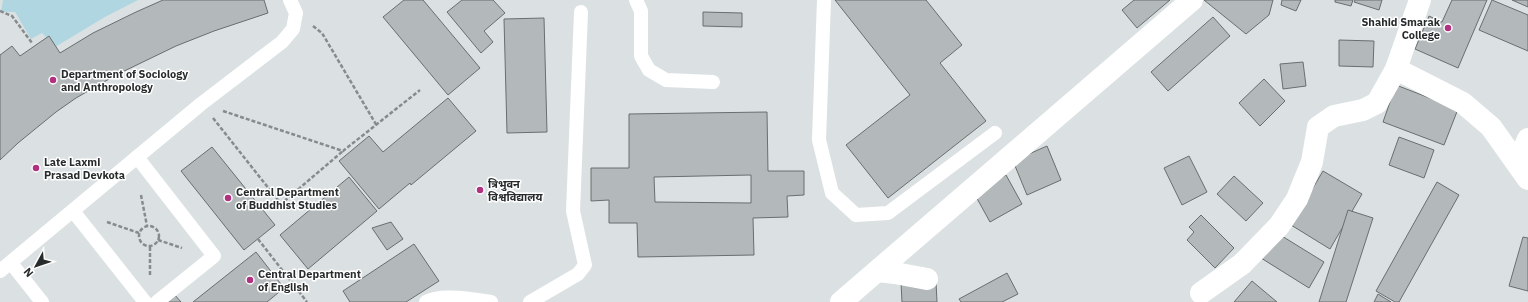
<svg xmlns="http://www.w3.org/2000/svg" width="1528" height="302" viewBox="0 0 1528 302" font-family="'IBM Plex Sans','Noto Sans Devanagari',sans-serif">
<style>
.green{fill:#b0d7e1}
.building{fill:#b3b8ba;stroke:#696e6f;fill-rule:evenodd}
.lines{fill:none;stroke-linecap:round;stroke-linejoin:round}
.path{stroke:#878b8c;stroke-width:2.5;stroke-dasharray:4 2;stroke-linecap:butt}
.lane{stroke:#fff;stroke-width:14}
.street{stroke:#fff;stroke-width:22}
.poi-dot{fill:#b0317f;stroke:#fff;stroke-width:1.5}
.labels{text-anchor:middle;stroke-width:3;stroke-linejoin:round;paint-order:stroke}
.poi-label{font-size:11px;font-weight:bold;fill:#282b2b;stroke:#fff;text-anchor:start}
</style>
<rect width="100%" height="100%" fill="#dbe1e2"/>
<polygon class="green" points="3,0 138,0 105,17 55,47 42,33 31,39 15,12 1,12"/>
<g class="building">
<polygon points="163,0 264,0 268,13 214,31 176,46 116,75 76,98 56,112 18,143 0,160 0,55 12,46 20,56 49,36 60,53 93,33 136,12"/>
<polygon points="404,0 423,0 480,68 448,95 383,17"/>
<polygon points="462,0 493,0 505,13 484,31 493,42 481,53 447,12"/>
<polygon points="835,0 926,0 962,45 940,63 986,121 888,198 846,145 910,95"/>
<polygon points="1134,0 1170,0 1137,28 1122,10"/>
<polygon points="1204,0 1273,0 1269,15 1246,34"/>
<polygon points="1282,0 1301,0 1296,11 1281,5"/>
<polygon points="1335,0 1353,0 1351,6 1335,2"/>
<polygon points="1355,0 1382,0 1379,10 1354,2"/>
<polygon points="1452,0 1487,0 1458,68 1415,49 1429,16 1442,22"/>
<polygon points="1492,0 1528,15 1528,51 1479,30"/>
<polygon points="1512,0 1528,0 1528,7"/>
<polygon points="703,12 742,13 742,27 703,26"/>
<polygon points="1213,17 1230,36 1168,91 1151,72"/>
<polygon points="544,18 547,132 507,133 504,19"/>
<polygon points="1339,40 1374,41 1373,67 1339,66"/>
<polygon points="1303,62 1306,86 1283,89 1280,64"/>
<polygon points="1264,79 1285,101 1260,126 1239,103"/>
<polygon points="1396,85 1458,109 1444,145 1383,122"/>
<polygon points="448,98 476,131 411,185 410,183 379,209 339,161 369,136 383,152"/>
<path d="M767,112L768,171H804V195L787,196L788,217L753,218L754,255L638,257L637,223H609V200L591,201V168H629V114ZM751,175V203L655,202L654,177Z"/>
<polygon points="1399,137 1434,150 1424,178 1389,165"/>
<polygon points="1047,146 1061,180 1027,195 1013,161"/>
<polygon points="212,147 275,225 244,250 181,171"/>
<polygon points="1189,156 1207,192 1182,205 1164,168"/>
<polygon points="1323,171 1362,194 1330,249 1291,225"/>
<polygon points="1006,175 1022,204 990,222 974,193"/>
<polygon points="1234,176 1263,203 1246,221 1217,194"/>
<polygon points="349,177 377,211 308,269 280,235"/>
<polygon points="1437,182 1459,195 1399,302 1395,302 1376,291"/>
<polygon points="1348,210 1373,218 1346,302 1319,302"/>
<polygon points="1201,215 1234,248 1215,268 1187,240 1194,232 1189,227"/>
<polygon points="391,222 403,239 387,250 372,228"/>
<polygon points="1277,233 1324,262 1309,288 1261,258"/>
<polygon points="1523,237 1528,238 1528,291 1509,286"/>
<polygon points="414,244 439,281 406,302 350,302 343,291"/>
<polygon points="256,252 284,288 267,302 193,302"/>
<polygon points="1007,273 1018,294 1002,302 961,302 959,299"/>
<polygon points="1252,281 1277,302 1234,302"/>
<polygon points="936,282 937,302 902,302 901,283"/>
<polygon points="174,294 181,302 165,302"/>
<polygon points="1378,294 1391,302 1374,302"/>
</g>
<g class="lines">
<g class="path">
<polyline points="0,11 12,16 32,43"/>
<polyline points="313,26 322,33 377,126"/>
<polyline points="223,111 343,151 420,90"/>
<polyline points="213,118 281,204 343,151"/>
<polyline points="141,195 147,226"/>
<polyline points="107,222 139,233"/>
<circle cx="149" cy="236" r="10"/>
<polyline points="258,239 307,302"/>
<polyline points="158,240 182,248"/>
<polyline points="150,275 150,245"/>
</g>
<g class="lane">
<polyline points="636,0 641,11 641,56 649,70 666,80 713,82"/>
<polyline points="824,0 819,140 832,193 856,215 888,213 995,133"/>
<polyline points="137,157 214,256 157,302"/>
<polyline points="73,211 145,302"/>
<polyline points="11,263 42,302"/>
<polyline points="0,271 201,104 282,42 293,29 296,13 290,0"/>
<path d="M426,302C440,293 475,299 491,302"/>
<polyline points="530,302 578,274 585,265 573,211 581,12"/>
</g>
<g class="street">
<polyline points="1396,69 1463,103 1491,127 1528,179"/>
<polyline points="1518,163 1528,139"/>
<polyline points="878,271 895,273 927,279"/>
<polyline points="1201,293 1242,264 1279,226 1297,199 1312,162 1318,127 1334,116 1363,110 1377,103 1396,69 1420,0"/>
<polyline points="841,302 1192,0"/>
</g>
</g>
<g class="poi-dot">
<circle cx="1448" cy="28" r="4"/>
<circle cx="53" cy="80" r="4"/>
<circle cx="36" cy="168" r="4"/>
<circle cx="480" cy="190" r="4"/>
<circle cx="228" cy="198" r="4"/>
<circle cx="250" cy="280" r="4"/>
</g>
<g class="labels">
<g class="poi-label">
<text x="1440" y="26" text-anchor="end">Shahid Smarak<tspan x="1440" dy="13">College</tspan></text>
<text x="61" y="78">Department of Sociology<tspan x="61" dy="13">and Anthropology</tspan></text>
<text x="44" y="166">Late Laxmi<tspan x="44" dy="13">Prasad Devkota</tspan></text>
<text x="488" y="188">त्रिभुवन<tspan x="488" dy="13">विश्वविद्यालय</tspan></text>
<text x="236" y="196">Central Department<tspan x="236" dy="13">of Buddhist Studies</tspan></text>
<text x="258" y="278">Central Department<tspan x="258" dy="13">of English</tspan></text>
</g>
</g>
<g transform="translate(36 266) rotate(230)" stroke="#ffffff" stroke-width="3" paint-order="stroke">
<path d="M0-3L7 15L0 10L-7 15Z" fill="#282b2b"/>
<text y="-6" font-size="11" font-weight="bold" text-anchor="middle" fill="#282b2b">N</text>
</g>
</svg>
